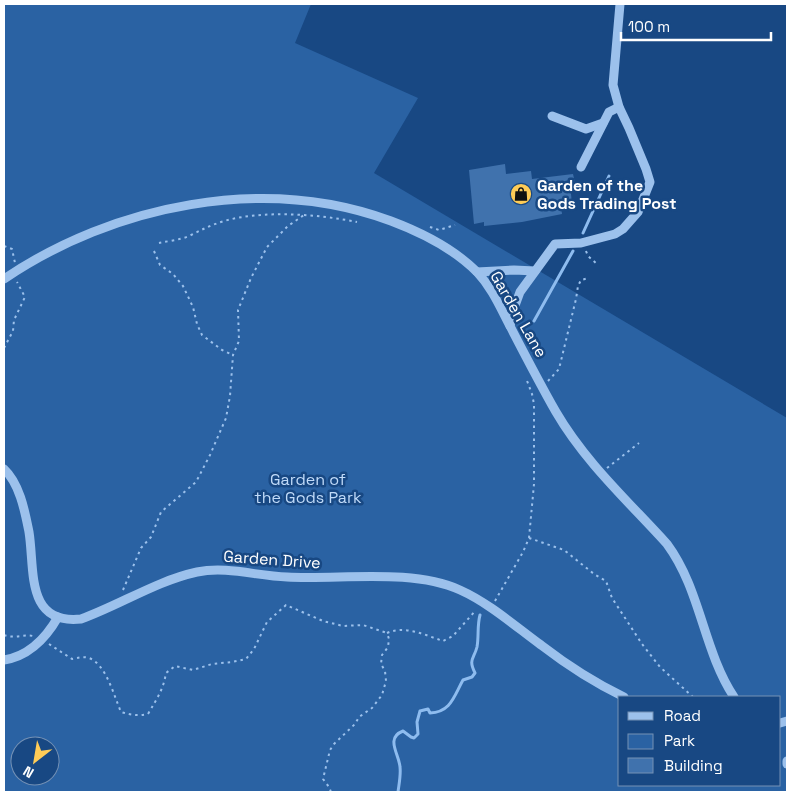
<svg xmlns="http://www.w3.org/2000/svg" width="791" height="796" viewBox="0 0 791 796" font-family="'Space Grotesk',sans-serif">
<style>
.green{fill:#2a62a3;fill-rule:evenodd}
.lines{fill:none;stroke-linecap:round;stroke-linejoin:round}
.stream{stroke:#8ebcef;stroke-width:3}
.building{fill:#4072ad}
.path{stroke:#9cc1ec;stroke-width:2;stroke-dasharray:2.5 4;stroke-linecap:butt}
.minor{stroke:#9cc1ec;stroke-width:9}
.labels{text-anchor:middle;stroke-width:5;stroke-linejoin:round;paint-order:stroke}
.poi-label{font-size:16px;font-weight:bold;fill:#fff;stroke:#184883;text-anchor:start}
.street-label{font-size:16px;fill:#fff;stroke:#184883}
.park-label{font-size:16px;fill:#c1dbf9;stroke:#184883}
</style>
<rect width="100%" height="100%" fill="#184883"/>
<path class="green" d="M4,4H311L295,43L418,98L374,173L787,418V792H4ZM620,697H780V785H620ZM20,746H50V776H20Z"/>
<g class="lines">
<g class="stream">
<polyline points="583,233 609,176"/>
<polyline points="534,321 573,251"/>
<path d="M398,792C399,784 401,775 400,767C399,754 385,738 403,731L411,737L414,738L418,734L417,722L420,711L428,709L430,713C451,712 454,696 463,680L472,677L475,673C468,659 474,659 477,647C479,636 477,626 480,615"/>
</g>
</g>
<polygon class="building" points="505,164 506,174 531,171 532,179 573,174 575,183 570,184 572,204 561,206 562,214 522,222 484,226 484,222 474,224 469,170"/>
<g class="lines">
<g class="path">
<polyline points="430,227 439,230 455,225"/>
<path d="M159,243C168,241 180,240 189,236C201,230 211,225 224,221C263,210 317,214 357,222"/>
<polyline points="4,246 12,249 15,263"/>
<polyline points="154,251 160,265 173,274 183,286 193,307 197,324 202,335 222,350 233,355"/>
<polyline points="586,251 588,256 597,264"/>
<polyline points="4,348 13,331 14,320 25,297 17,282"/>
<polyline points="548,381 559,369 576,299 578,286 581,280 589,278"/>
<polyline points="607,468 639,443"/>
<polyline points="529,538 564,550 594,574 606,581 612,598 642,644 660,667 693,697"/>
<polyline points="123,590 141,548 151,537 161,512 196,482 210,455 226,418 230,396 233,355 239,341 238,310 251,278 267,247 288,226 304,215"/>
<polyline points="495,601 523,552 529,538 534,484 534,404 532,394 526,378"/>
<path d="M387,633C405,625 425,635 443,641L453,636L476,610"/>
<path d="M4,635C14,639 23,634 33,636"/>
<path d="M49,644L72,659C78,658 83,656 89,658C106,664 114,696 121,712C131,715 138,716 148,714C157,698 163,691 166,673L175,666L193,670L212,664L232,662L246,659L254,649L267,622L286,605L323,621L343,626L363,625L387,633"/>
<polyline points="331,792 329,787 323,779 330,750 334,744 355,724 359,717 372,708 382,695 386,681 385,671 381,664 382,655 388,647 389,639 387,633"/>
</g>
<g class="minor">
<polyline points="552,116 586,129 603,123"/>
<polyline points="581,167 609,112 619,107"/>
<polyline points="477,272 514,270 535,271"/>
<path d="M4,279C113,205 264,174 391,221C423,233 453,248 477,272C492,288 500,307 510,326C525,355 540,384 556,412C585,462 629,502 667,544C701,590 703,650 734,697"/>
<polyline points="510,326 513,311 520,292 555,244 581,243 615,234 623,229 638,212 650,182 646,169 629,128 619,107 613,85 620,4"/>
<path d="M4,469C20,484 25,512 29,532C35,569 25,625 81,619C120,605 156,581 197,572C227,566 257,576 287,577C340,580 411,568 460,590C489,603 515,626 541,645C567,665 595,683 624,697"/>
<path d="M4,660C29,656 46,638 58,617"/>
<polyline points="780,723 787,721"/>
<polyline points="787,761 787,764"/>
</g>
</g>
<defs>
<g id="shop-disc" transform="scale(1.125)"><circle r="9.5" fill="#ffcc57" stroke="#184883"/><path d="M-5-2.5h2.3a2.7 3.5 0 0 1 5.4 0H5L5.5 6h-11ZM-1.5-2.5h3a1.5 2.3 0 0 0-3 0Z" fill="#111"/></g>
</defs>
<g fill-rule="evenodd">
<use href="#shop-disc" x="521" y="194"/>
</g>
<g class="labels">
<g class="poi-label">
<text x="537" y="191">Garden of the<tspan x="537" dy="18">Gods Trading Post</tspan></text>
</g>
<g class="street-label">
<text transform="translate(519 314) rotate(60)" y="6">Garden Lane</text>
<text transform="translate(272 559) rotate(4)" y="6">Garden Drive</text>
</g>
<g class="park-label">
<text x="308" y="485">Garden of<tspan x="308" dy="18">the Gods Park</tspan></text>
</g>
</g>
<rect width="791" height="796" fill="none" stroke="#ffffff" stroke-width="10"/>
<rect x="618" y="696" width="162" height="90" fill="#184883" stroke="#7491b5"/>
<rect x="628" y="712" width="25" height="8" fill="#9cc1ec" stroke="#7491b5"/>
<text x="664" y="721" font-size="15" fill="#ffffff">Road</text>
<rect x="628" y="734" width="25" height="15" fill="#2a62a3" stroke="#7491b5"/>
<text x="664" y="746" font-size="15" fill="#ffffff">Park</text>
<rect x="628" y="758" width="25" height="15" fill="#4072ad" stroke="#7491b5"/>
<text x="664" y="771" font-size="15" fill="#ffffff">Building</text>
<g transform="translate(35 761) rotate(211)"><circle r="24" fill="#184883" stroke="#7491b5"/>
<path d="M0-4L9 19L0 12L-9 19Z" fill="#ffcc57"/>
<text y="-8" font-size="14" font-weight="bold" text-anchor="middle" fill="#ffffff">N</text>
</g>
<path d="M621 32v8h150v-8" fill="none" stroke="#ffffff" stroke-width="2.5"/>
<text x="628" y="32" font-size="15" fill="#ffffff" stroke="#184883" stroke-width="4" paint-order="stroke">100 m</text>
</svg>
